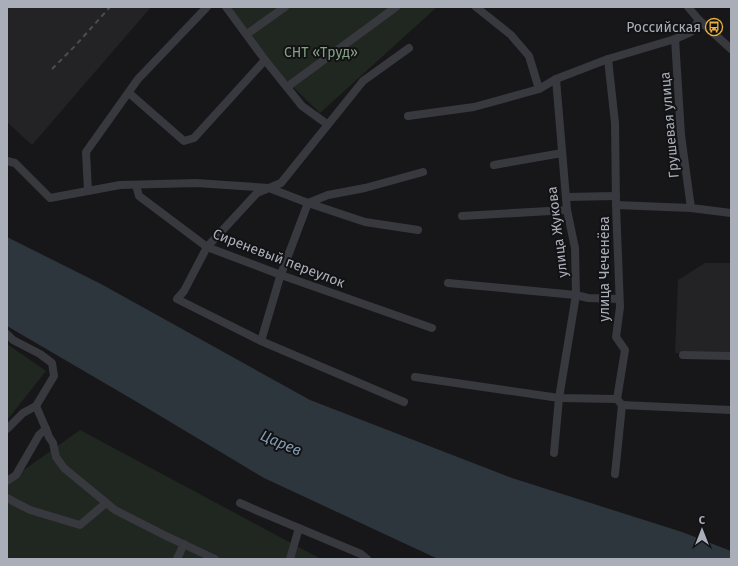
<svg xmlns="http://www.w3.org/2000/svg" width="738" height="566" viewBox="0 0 738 566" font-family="'Fira Sans',sans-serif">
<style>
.built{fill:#232326}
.green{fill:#1f2720}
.water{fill:#2e363d}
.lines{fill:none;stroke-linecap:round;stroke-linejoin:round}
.minor{stroke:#38393e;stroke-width:8}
.rail{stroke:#4b4d53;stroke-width:2;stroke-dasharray:5 4;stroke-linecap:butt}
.labels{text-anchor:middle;stroke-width:4;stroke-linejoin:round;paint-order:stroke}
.poi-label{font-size:14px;fill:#aaaeb8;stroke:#121214;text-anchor:end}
.park-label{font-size:14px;fill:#82a283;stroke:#121214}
.street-label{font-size:14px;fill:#aaaeb8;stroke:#121214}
.water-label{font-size:15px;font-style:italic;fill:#839cb2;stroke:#121214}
</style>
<rect width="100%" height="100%" fill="#171719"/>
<g class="built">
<polygon points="7,7 151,7 32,145 7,122"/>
<polygon points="705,263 731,263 731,355 675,353 678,280"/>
</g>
<g class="green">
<polygon points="228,7 437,7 320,113 293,87 287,84"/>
<polygon points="7,344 46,371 7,420"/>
<polygon points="80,430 321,559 7,559 7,482"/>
</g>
<polygon class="water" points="7,237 101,284 310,400 512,478 682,532 731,551 731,559 438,559 264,478 137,402 7,326"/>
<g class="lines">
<g class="minor">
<polyline points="226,7 265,60 302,106 327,124"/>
<polyline points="476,7 511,35 529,56 539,89"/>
<polyline points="688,7 699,20 731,49"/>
<polyline points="247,34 285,7"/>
<polyline points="675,39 681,135 691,208"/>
<polyline points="608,59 615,123 616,205 620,307 616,337 625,350 617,399 622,405 615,474"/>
<polyline points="287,87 396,7"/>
<polyline points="129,93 184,141 194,138 265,60"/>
<polyline points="408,116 474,107 539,89 556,79 608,59 675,39 691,32 699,20"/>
<polyline points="7,161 15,163 50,198 120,185 196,183 269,188 308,203 365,222 418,230"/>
<polyline points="494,165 562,153"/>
<polyline points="136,185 139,196 207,247 281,275 432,328"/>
<polyline points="88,191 86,152 138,79 207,7"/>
<polyline points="566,197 616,196"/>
<polyline points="616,205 691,208 731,213"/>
<polyline points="462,216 567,210"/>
<polyline points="448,283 576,295 588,298 619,299"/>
<polyline points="7,334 13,340 40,354 52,363 54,376 36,406 23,413 7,429"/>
<polyline points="261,341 280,277 308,203 328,195 365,188 423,172"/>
<polyline points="683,355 731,356"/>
<polyline points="415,377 559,398 617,399"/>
<polyline points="404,402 261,341 177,299 184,291 207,247 257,193 281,183 363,81 409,48"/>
<polyline points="622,405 731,410"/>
<polyline points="36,406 46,429 49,437 53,443 56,457 64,468 115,510 164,535 215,559"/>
<polyline points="554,453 559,398 576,295 575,248 567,210 556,79"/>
<polyline points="7,481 16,475 39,435 46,429"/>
<polyline points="7,498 30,510 80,525 106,503"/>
<polyline points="240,503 258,511 361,554 367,559"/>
<polyline points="177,559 184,544"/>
<polyline points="290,559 299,528"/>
</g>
<polyline class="rail" points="52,69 75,46 110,7"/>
</g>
<defs>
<g id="bus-ring" transform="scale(0.9)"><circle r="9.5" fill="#121214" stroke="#eaaf3e" stroke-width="1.5"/><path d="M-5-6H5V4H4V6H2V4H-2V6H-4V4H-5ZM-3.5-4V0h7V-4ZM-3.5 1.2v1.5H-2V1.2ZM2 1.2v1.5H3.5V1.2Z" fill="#eaaf3e"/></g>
</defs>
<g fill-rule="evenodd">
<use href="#bus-ring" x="714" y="27"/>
</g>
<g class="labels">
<g class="poi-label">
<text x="701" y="32">Российская</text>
</g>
<g class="park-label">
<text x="321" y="57">СНТ «Труд»</text>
</g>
<g class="street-label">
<text transform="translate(669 125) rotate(-95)" y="5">Грушевая улица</text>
<text transform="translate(557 232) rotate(-97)" y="5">улица Жукова</text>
<text transform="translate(279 258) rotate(21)" y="5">Сиреневый переулок</text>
<text transform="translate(604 269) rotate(-90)" y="5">улица Чеченёва</text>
</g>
<g class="water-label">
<text transform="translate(281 443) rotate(23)" y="5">Царев</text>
</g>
</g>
<rect width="738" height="566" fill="none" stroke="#aaaeb8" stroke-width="16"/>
<g transform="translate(702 530)" stroke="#121214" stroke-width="3" paint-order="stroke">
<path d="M0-3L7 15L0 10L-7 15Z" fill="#aaaeb8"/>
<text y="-6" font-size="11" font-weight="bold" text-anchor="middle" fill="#aaaeb8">С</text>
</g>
</svg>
